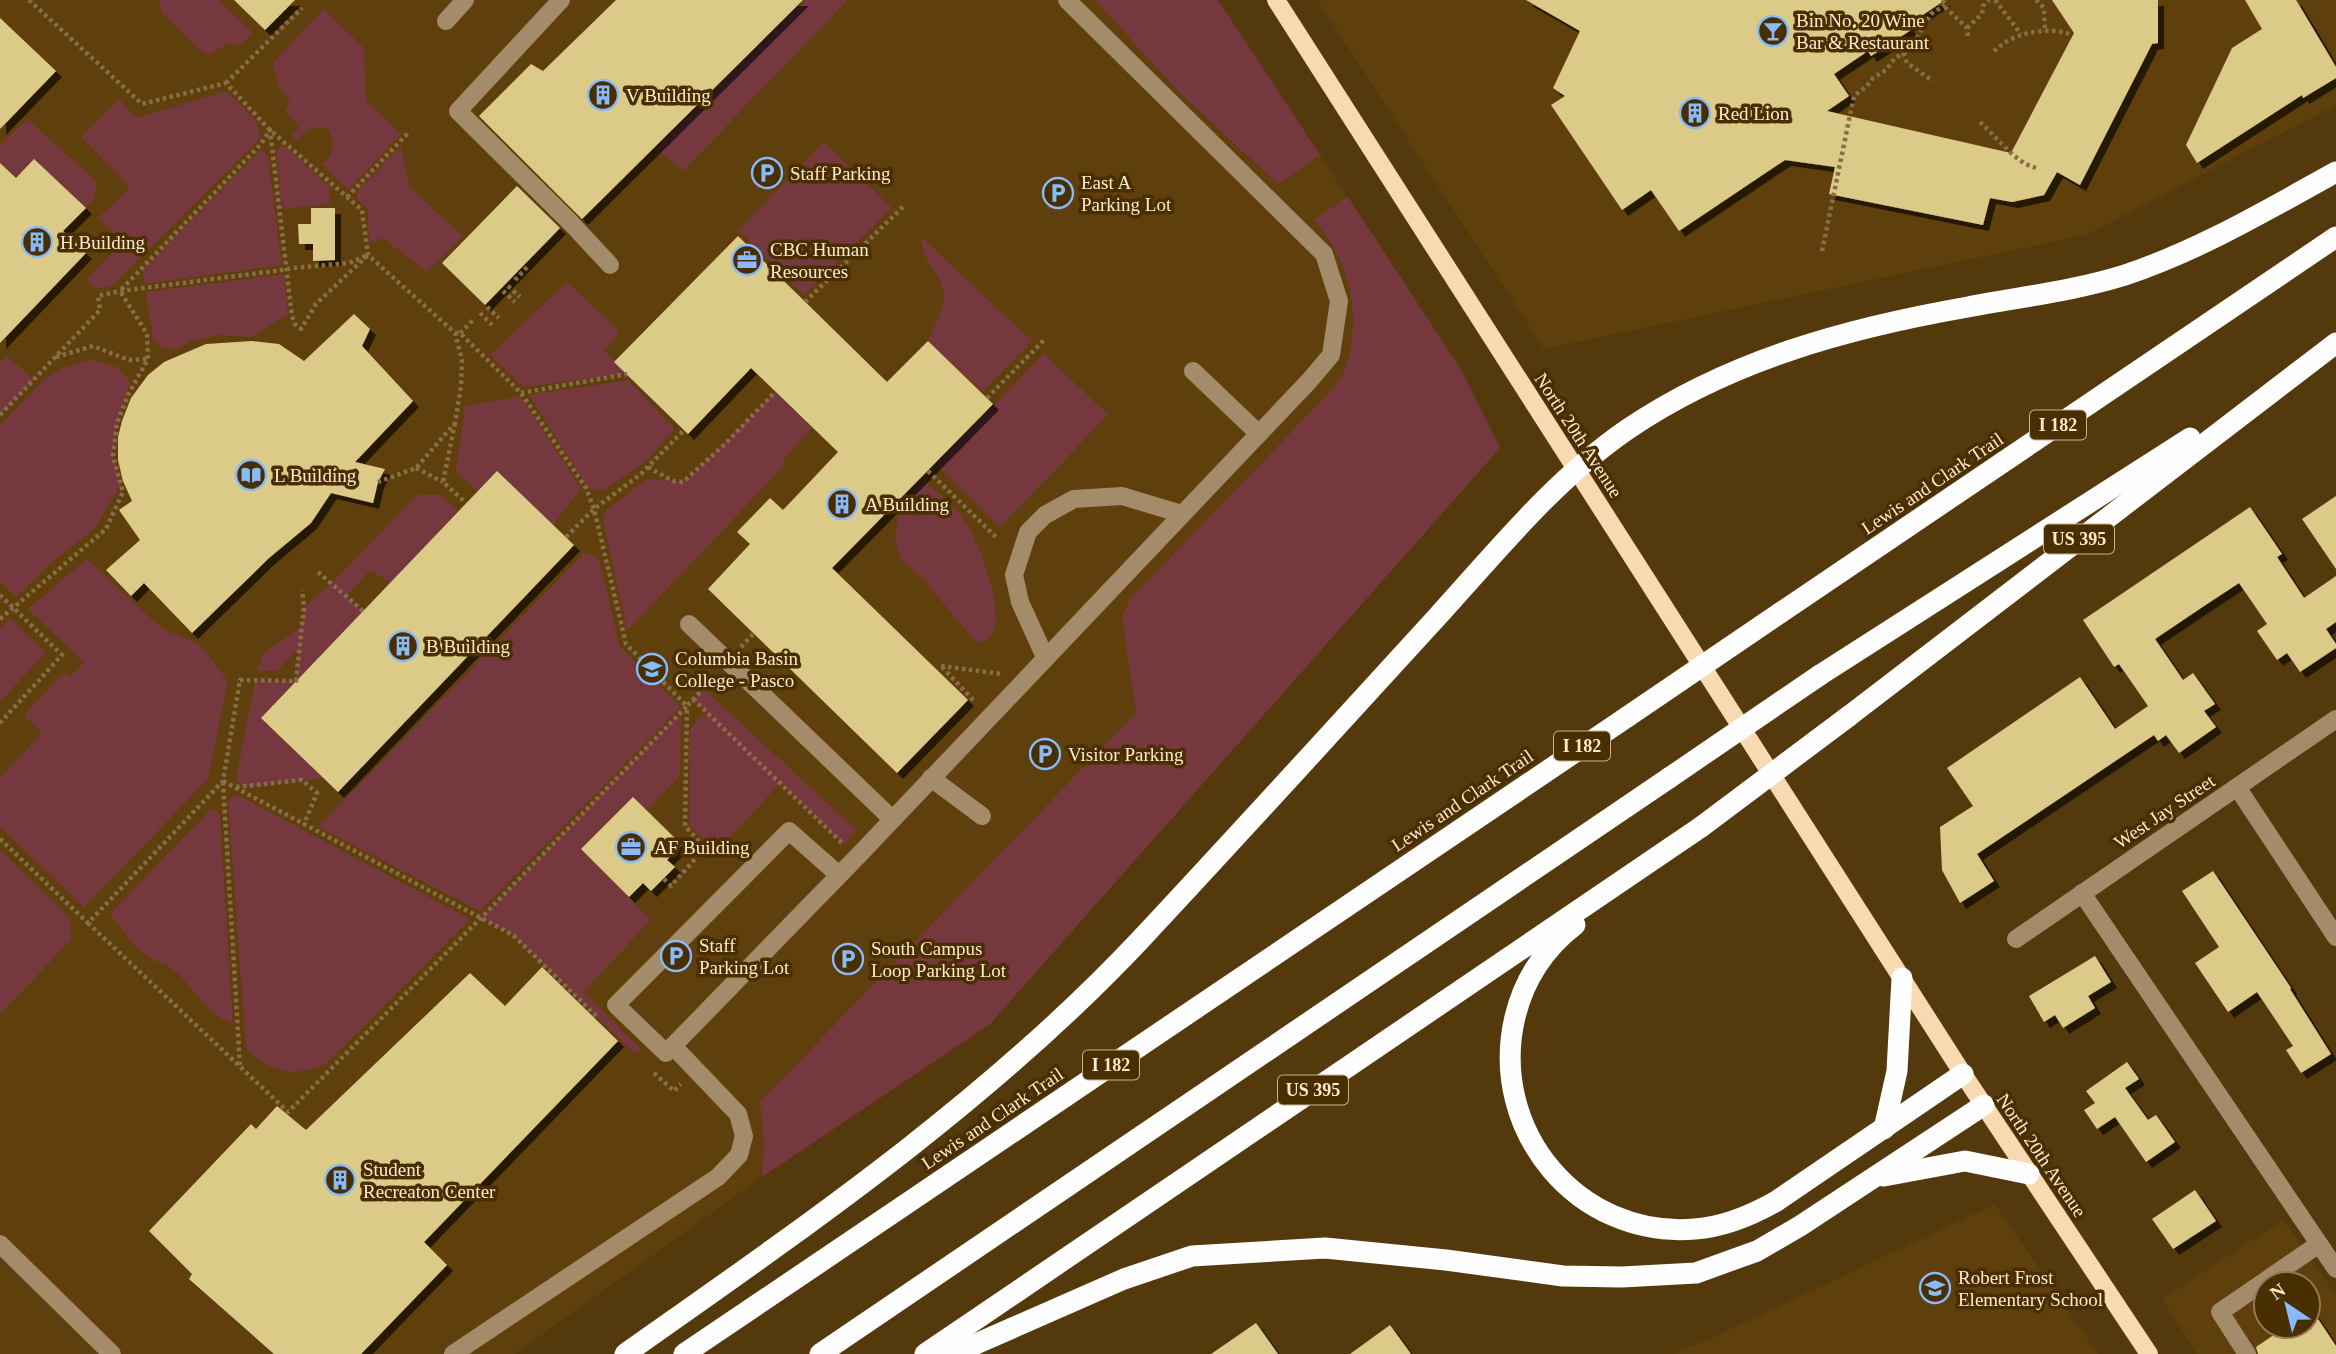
<svg xmlns="http://www.w3.org/2000/svg" width="2336" height="1354" viewBox="0 0 2336 1354" font-family="Georgia,serif">
<style>
.built{fill:#5f3f0b;fill-rule:evenodd}
.green{fill:#76383f}
.building{fill:#dcca88;filter:url(#shadow)}
.lines{fill:none;stroke-linecap:round;stroke-linejoin:round}
.path{stroke:#886e46;stroke-width:4.5;stroke-dasharray:3.5 3.5;stroke-linecap:butt}
.minor{stroke:#a48b69;stroke-width:18}
.major{stroke:#f8d9b1;stroke-width:18}
.highway{stroke:#fefefe;stroke-width:21}
.highway-bridge{stroke:#fefefe;stroke-width:21}
.labels{text-anchor:middle;stroke-width:7;stroke-linejoin:round;paint-order:stroke}
.shield{fill:#492e00;stroke:#c8b190;stroke-width:2}
.shield-label{font-size:18px;font-weight:bold;fill:#ffe9ce}
.poi-label{font-size:19px;fill:#ffe9ce;stroke:#492e00;text-anchor:start}
.street-label{font-size:19px;fill:#ffe9ce;stroke:#492e00}
</style>
<defs>
<filter id="shadow"><feDropShadow dx="6" dy="6" stdDeviation="0" flood-color="#0009"/></filter>
</defs>
<rect width="100%" height="100%" fill="#54390c"/>
<g class="built">
<polygon points="0,0 1218,0 1460,368 1500,448 989,1025 762,1177 515,1354 0,1354"/>
<polygon points="1317,0 2336,0 2336,105 2086,235 1544,349"/>
<polygon points="1995,1204 2098,1354 1673,1354 1716,1336"/>
<path d="M2283,1220L2336,1295V1354H2197L2162,1299ZM2266,1284H2308V1326H2266Z"/>
</g>
<g class="green">
<polygon points="160,0 219,0 253,33 242,43 236,46 229,42 210,55 202,52 163,14 159,6"/>
<polygon points="805,0 848,0 683,171 656,149"/>
<polygon points="1095,0 1218,0 1320,155 1278,184 1181,94"/>
<path d="M324,9L364,48L366,101L401,134L348,190L322,164C334,154 336,143 328,129C312,125 306,129 297,141L292,136L299,126L285,112L290,102L278,86L273,63Z"/>
<polygon points="226,91 256,120 261,138 112,286 95,288 86,279 123,243 98,218 130,187 81,137 119,99 137,118"/>
<polygon points="27,119 96,181 95,196 86,208 16,178 0,163 0,145"/>
<polygon points="824,142 892,208 804,295 738,230"/>
<polygon points="283,145 329,187 330,204 282,209 276,151"/>
<polygon points="401,146 409,187 463,236 427,272 383,238 369,243 368,209 357,199 357,191"/>
<polygon points="261,149 268,156 282,265 145,284 143,270"/>
<path d="M1348,197L1460,368L1500,448L989,1025L762,1177L764,1143L760,1102L1136,713L1122,617L1131,598L1332,390C1337,383 1343,375 1346,367C1362,316 1350,258 1313,220Z"/>
<path d="M922,238L1032,341L982,392L928,341C933,325 945,310 944,294C942,274 919,258 922,238Z"/>
<polygon points="284,274 288,315 250,337 218,335 191,341 175,349 163,348 153,340 146,292"/>
<polygon points="567,282 620,332 604,350 627,374 523,387 490,355"/>
<polygon points="1044,353 1108,415 1000,527 937,465"/>
<polygon points="7,356 34,380 0,415 0,363"/>
<polygon points="91,360 117,367 130,381 117,423 113,455 121,484 96,527 53,561 16,597 0,582 0,425 46,378 65,367"/>
<polygon points="628,380 675,429 645,462 604,490 589,489 529,395"/>
<polygon points="775,392 812,428 784,458 782,468 627,631 603,521 607,509 647,479 683,482 690,477"/>
<polygon points="520,396 581,488 553,525 497,471 477,491 456,471 465,406"/>
<path d="M925,481C938,494 958,508 967,524C980,545 1005,612 992,634C989,639 984,641 979,643L971,637L925,581L901,559L895,540L899,516L908,496Z"/>
<polygon points="417,495 440,495 458,511 390,583 370,570 346,596 363,611 261,718 323,778 245,788 236,780 255,680 295,681 299,649 277,671 257,671 263,654 302,625 304,607 331,584"/>
<polygon points="584,553 592,554 599,560 620,647 681,707 480,911 318,827"/>
<polygon points="87,559 161,628 200,645 228,681 208,779 84,907 0,827 0,778 42,733 24,715 64,672 70,677 84,663 28,609"/>
<polygon points="10,618 46,653 0,701 0,628"/>
<polygon points="703,688 856,830 844,845 780,783 717,852 689,825 690,729 706,712 693,699"/>
<polygon points="681,711 680,776 647,810 633,797 581,849 651,920 583,992 641,1049 635,1054 513,935 481,918"/>
<path d="M237,795L470,919L329,1061C298,1079 271,1074 246,1048L228,802L231,796Z"/>
<path d="M211,809L217,811L220,816L233,1024C203,1011 197,990 174,970C167,964 157,963 150,958C133,947 122,928 110,914Z"/>
<polygon points="0,850 71,919 71,940 0,1014"/>
</g>
<g class="building">
<polygon points="234,0 295,0 265,30"/>
<polygon points="616,0 803,0 582,219 479,116 531,64 543,71"/>
<polygon points="1526,0 1945,0 1908,25 1911,30 1871,56 1868,51 1834,74 1849,96 1827,111 2011,153 2074,33 2052,0 2158,0 2158,43 2152,44 2080,185 2057,172 2044,195 2012,202 1990,198 1983,225 1829,194 1835,167 1785,160 1679,231 1651,190 1622,210 1551,105 1565,96 1553,88 1580,31"/>
<polygon points="2245,0 2296,0 2336,67 2336,78 2303,98 2302,95 2197,163 2186,145 2232,48 2262,29"/>
<polygon points="0,18 56,71 0,129"/>
<polygon points="34,159 86,208 63,231 86,253 0,343 0,163 16,178"/>
<polygon points="517,186 560,228 485,305 442,263"/>
<polygon points="311,208 335,208 335,260 313,261 313,244 299,244 298,224 311,224"/>
<polygon points="738,236 887,382 928,341 993,404 832,568 968,700 897,773 708,589 750,544 737,532 770,498 783,510 838,452 751,368 688,434 614,362"/>
<polygon points="354,314 370,329 362,346 413,401 355,462 385,469 378,482 373,503 331,493 311,523 269,558 192,633 144,583 131,596 106,570 140,540 119,510 132,501 123,481 118,460 118,437 122,421 131,398 148,375 164,362 206,344 252,341 279,344 304,361"/>
<polygon points="497,471 574,545 338,792 261,718"/>
<polygon points="2336,496 2336,569 2302,519"/>
<polygon points="2250,507 2282,554 2277,557 2304,598 2336,576 2336,622 2326,629 2336,644 2336,648 2300,672 2287,653 2277,660 2257,631 2267,624 2239,583 2204,606 2155,639 2183,680 2193,673 2215,704 2204,711 2216,727 2179,753 2166,735 2158,741 2154,735 1977,854 1994,881 1960,903 1942,870 1940,827 1973,806 1947,768 2080,677 2115,729 2148,706 2119,664 2114,667 2083,620"/>
<polygon points="633,797 682,845 667,860 675,867 651,891 643,883 629,897 581,849"/>
<polygon points="2213,871 2291,988 2290,989 2331,1054 2301,1073 2286,1050 2293,1046 2257,992 2228,1012 2195,963 2219,947 2182,891"/>
<polygon points="2095,956 2111,982 2088,996 2095,1008 2063,1028 2055,1015 2044,1022 2029,996"/>
<polygon points="542,967 618,1041 424,1242 447,1265 361,1354 274,1354 189,1279 192,1274 149,1231 251,1124 256,1129 277,1106 306,1130 470,973 505,1006"/>
<polygon points="2127,1062 2139,1079 2125,1088 2148,1120 2156,1115 2175,1142 2146,1162 2115,1117 2097,1129 2084,1110 2095,1103 2086,1091"/>
<polygon points="2195,1190 2216,1221 2173,1249 2152,1219"/>
<polygon points="2308,1304 2336,1346 2336,1354 2258,1354 2256,1347 2287,1326 2308,1326"/>
<polygon points="1256,1323 1278,1354 1211,1354"/>
<polygon points="1390,1325 1411,1354 1350,1354"/>
</g>
<g class="lines">
<g class="path">
<polyline points="29,0 142,104 226,83 270,130 362,210 368,255 455,333 462,360 461,386 455,423 416,468 378,482"/>
<polyline points="1943,0 1946,8 1967,28 1968,38"/>
<polyline points="1995,0 2021,34"/>
<polyline points="2036,0 2044,8 2045,32"/>
<polyline points="1967,28 1982,14 1983,6 1989,0"/>
<path d="M1994,51C1997,49 2000,46 2003,44C2018,32 2052,27 2069,34"/>
<polyline points="1903,53 1907,63 1933,81"/>
<polyline points="226,83 302,8"/>
<polyline points="1980,122 2013,155 2025,164 2036,168"/>
<polyline points="347,197 408,133"/>
<polyline points="1822,251 1854,96 1867,86 1873,78 1886,70 1895,58 1909,50 1931,14 1945,5"/>
<polyline points="515,280 529,265"/>
<polyline points="508,286 520,297"/>
<polyline points="503,291 515,302"/>
<polyline points="805,302 904,206"/>
<polyline points="487,307 499,318"/>
<polyline points="480,313 492,325"/>
<polyline points="455,333 460,333 521,393 586,488 594,509 626,644 687,706 714,677"/>
<polyline points="460,333 473,320"/>
<polyline points="56,357 93,346 129,360 148,359"/>
<polyline points="521,393 627,374"/>
<polyline points="987,398 1044,340"/>
<polyline points="0,415 100,310 98,296 120,291 275,271 293,268 349,263 368,255 316,304 301,329 295,324 292,316 270,130 261,144 120,291"/>
<polyline points="455,423 443,482 466,503"/>
<polyline points="648,467 673,481 683,482 726,443 775,392"/>
<polyline points="416,468 443,482"/>
<polyline points="928,471 998,539"/>
<polyline points="566,537 594,509 641,474 684,430"/>
<polyline points="318,572 363,611"/>
<polyline points="0,595 62,655 0,723"/>
<polyline points="0,619 106,529 123,492 113,456 117,423 129,393 148,359 147,334 120,291"/>
<polyline points="741,647 754,633"/>
<polyline points="941,666 1002,674"/>
<polyline points="942,667 975,702"/>
<polyline points="693,699 843,844"/>
<polyline points="223,781 513,935 598,1018"/>
<polyline points="223,782 240,1066"/>
<polyline points="236,787 302,780 317,793 304,824"/>
<polyline points="0,839 88,923 223,781 240,680 296,681 304,607 302,590"/>
<polyline points="664,879 671,886 705,848 685,826 687,707"/>
<polyline points="88,923 288,1112 481,918 687,706"/>
<polyline points="654,1073 674,1091 681,1084"/>
</g>
<g class="minor">
<polyline points="561,0 458,111 571,223 610,265"/>
<polyline points="446,21 465,0"/>
<polyline points="1193,371 1259,434"/>
<polyline points="689,624 892,819"/>
<polyline points="1045,657 1020,602 1014,575 1028,532 1045,515 1074,499 1122,496 1182,514"/>
<polyline points="931,778 982,816"/>
<polyline points="2237,787 2336,937"/>
<polyline points="839,875 789,831 616,1005 666,1053 857,857 1310,380 1331,355 1339,301 1324,254 1067,0"/>
<polyline points="2082,893 2336,1269"/>
<polyline points="2016,939 2336,719"/>
<polyline points="0,1244 112,1354"/>
<polyline points="453,1354 718,1177 739,1155 744,1136 738,1114 673,1046"/>
<polyline points="2247,1354 2220,1312 2319,1244"/>
</g>
<polyline class="major" points="1276,0 1963,1074 2149,1354"/>
<g class="highway">
<polyline points="1780,613 2336,237"/>
<polyline points="1820,675 2190,438"/>
<polyline points="1849,716 2336,343"/>
<path d="M1575,925C1545,948 1524,980 1515,1017C1488,1130 1578,1239 1695,1229C1724,1227 1750,1216 1775,1202L1963,1074"/>
<polyline points="1884,1129 1897,1071 1902,978"/>
<polyline points="1884,1176 1965,1161 2029,1174"/>
<path d="M625,1354C805,1227 989,1101 1141,939C1241,832 1339,724 1438,616C1497,551 1555,479 1628,429C1730,360 1848,328 1968,307C2020,297 2074,291 2125,275C2200,250 2267,210 2336,172"/>
<polyline points="684,1354 1627,717"/>
<polyline points="820,1354 1669,778"/>
<polyline points="925,1354 1701,827"/>
<polyline points="953,1354 1124,1279 1192,1256 1325,1248 1446,1260 1563,1276 1622,1277 1696,1273 1757,1251 1800,1226 1984,1105"/>
</g>
<g class="highway-bridge">
<polyline points="1627,717 1780,613"/>
<polyline points="1669,778 1820,675"/>
<polyline points="1701,827 1849,716"/>
</g>
</g>
<defs>
<g id="bar-ring" transform="scale(1.575)"><circle r="9.5" fill="#492e00" stroke="#87bbfb" stroke-width="1.5"/><path d="M-6-5H6L.8 .8V4.5H3.5V6h-7V4.5H-.8V.8Z" fill="#87bbfb"/></g>
<g id="building-ring" transform="scale(1.575)"><circle r="9.5" fill="#492e00" stroke="#87bbfb" stroke-width="1.5"/><path d="M-4-6H4V6H1V3H-1V6H-4ZM-2.5-4.3h1.7v1.8h-1.7ZM.8-4.3h1.7v1.8H.8ZM-2.5-1h1.7V.8h-1.7ZM.8-1h1.7V.8H.8Z" fill="#87bbfb"/></g>
<g id="parking-ring" transform="scale(1.575)"><circle r="9.5" fill="#492e00" stroke="#87bbfb" stroke-width="1.5"/><path d="M-3.5-5.5H1a3.5 3.5 0 0 1 0 7H-1V5.5H-3.5ZM-1-3.4V-.6H.8a1.4 1.4 0 0 0 0-2.8Z" fill="#87bbfb"/></g>
<g id="office-ring" transform="scale(1.575)"><circle r="9.5" fill="#492e00" stroke="#87bbfb" stroke-width="1.5"/><path d="M-6-3h4V-5.5h4V-3h4V5H-6ZM-1-4.5V-3h2v-1.5ZM-6 0V1H6V0Z" fill="#87bbfb"/></g>
<g id="library-ring" transform="scale(1.575)"><circle r="9.5" fill="#492e00" stroke="#87bbfb" stroke-width="1.5"/><path d="M-6-4Q-3-5.5-.7-3.5V5Q-3 3-6 4ZM6-4Q3-5.5 .7-3.5V5Q3 3 6 4Z" fill="#87bbfb"/></g>
<g id="university-ring" transform="scale(1.575)"><circle r="9.5" fill="#492e00" stroke="#87bbfb" stroke-width="1.5"/><path d="M0-5L7-2L0 1L-7-2ZM-4 1L0 2.5L4 1V4Q0 6-4 4Z" fill="#87bbfb"/></g>
<g id="school-ring" transform="scale(1.575)"><circle r="9.5" fill="#492e00" stroke="#87bbfb" stroke-width="1.5"/><path d="M0-5L7-2L0 1L-7-2ZM-4 1L0 2.5L4 1V4Q0 6-4 4Z" fill="#87bbfb"/></g>
</defs>
<g fill-rule="evenodd">
<use href="#bar-ring" x="1773" y="31"/>
<use href="#building-ring" x="603" y="95"/>
<use href="#building-ring" x="1695" y="113"/>
<use href="#parking-ring" x="767" y="173"/>
<use href="#parking-ring" x="1058" y="193"/>
<use href="#building-ring" x="37" y="242"/>
<use href="#office-ring" x="747" y="260"/>
<use href="#library-ring" x="251" y="475"/>
<use href="#building-ring" x="842" y="504"/>
<use href="#building-ring" x="403" y="646"/>
<use href="#university-ring" x="652" y="669"/>
<use href="#parking-ring" x="1045" y="754"/>
<use href="#office-ring" x="631" y="847"/>
<use href="#parking-ring" x="676" y="956"/>
<use href="#parking-ring" x="848" y="959"/>
<use href="#building-ring" x="340" y="1180"/>
<use href="#school-ring" x="1935" y="1288"/>
</g>
<g class="labels">
<g class="shield">
<rect x="2030" y="410.5" width="56" height="29" rx="5"/>
<rect x="2044" y="524.5" width="70" height="29" rx="5"/>
<rect x="1554" y="731.5" width="56" height="29" rx="5"/>
<rect x="1083" y="1050.5" width="56" height="29" rx="5"/>
<rect x="1278" y="1075.5" width="70" height="29" rx="5"/>
</g>
<g class="shield-label">
<text x="2058" y="431">I 182</text>
<text x="2079" y="545">US 395</text>
<text x="1582" y="752">I 182</text>
<text x="1111" y="1071">I 182</text>
<text x="1313" y="1096">US 395</text>
</g>
<g class="poi-label">
<text x="1796" y="27">Bin No. 20 Wine<tspan x="1796" dy="22">Bar &amp; Restaurant</tspan></text>
<text x="626" y="102">V Building</text>
<text x="1718" y="120">Red Lion</text>
<text x="790" y="180">Staff Parking</text>
<text x="1081" y="189">East A<tspan x="1081" dy="22">Parking Lot</tspan></text>
<text x="60" y="249">H Building</text>
<text x="770" y="256">CBC Human<tspan x="770" dy="22">Resources</tspan></text>
<text x="274" y="482">L Building</text>
<text x="865" y="511">A Building</text>
<text x="426" y="653">B Building</text>
<text x="675" y="665">Columbia Basin<tspan x="675" dy="22">College - Pasco</tspan></text>
<text x="1068" y="761">Visitor Parking</text>
<text x="654" y="854">AF Building</text>
<text x="699" y="952">Staff<tspan x="699" dy="22">Parking Lot</tspan></text>
<text x="871" y="955">South Campus<tspan x="871" dy="22">Loop Parking Lot</tspan></text>
<text x="363" y="1176">Student<tspan x="363" dy="22">Recreaton Center</tspan></text>
<text x="1958" y="1284">Robert Frost<tspan x="1958" dy="22">Elementary School</tspan></text>
</g>
<g class="street-label">
<text transform="translate(1579 435) rotate(57)" y="7">North 20th Avenue</text>
<text transform="translate(1932 483) rotate(-34)" y="7">Lewis and Clark Trail</text>
<text transform="translate(1462 800) rotate(-34)" y="7">Lewis and Clark Trail</text>
<text transform="translate(2164 811) rotate(-34)" y="7">West Jay Street</text>
<text transform="translate(992 1118) rotate(-34)" y="7">Lewis and Clark Trail</text>
<text transform="translate(2042 1155) rotate(56)" y="7">North 20th Avenue</text>
</g>
</g>
<g transform="translate(2287 1305) rotate(325)"><circle r="33" fill="#492e00" stroke="#927952" stroke-width="2"/>
<path d="M0-5L12 26L0 18L-12 26Z" fill="#87bbfb"/>
<text y="-10" font-size="19" font-weight="bold" text-anchor="middle" fill="#ffe9ce">N</text>
</g>
</svg>
